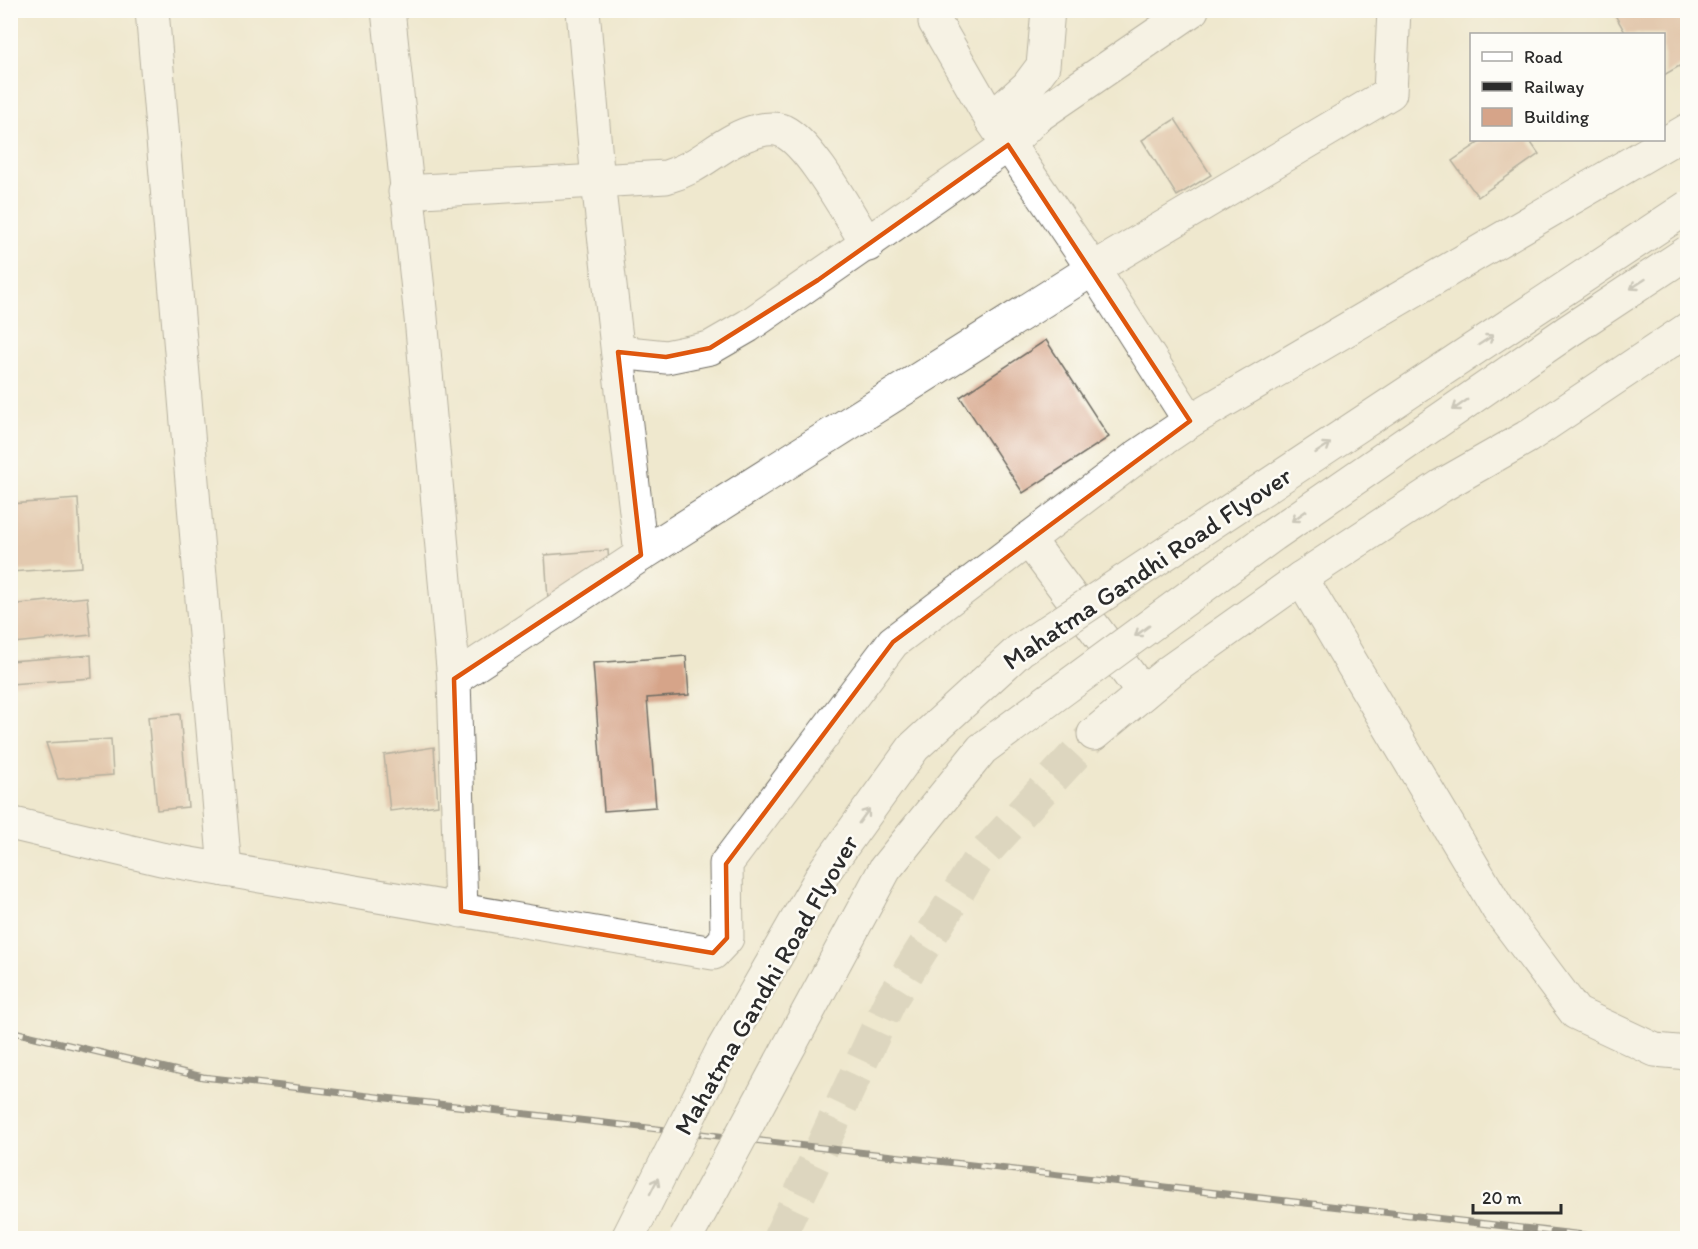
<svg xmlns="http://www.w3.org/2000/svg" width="1698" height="1249" viewBox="0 0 1698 1249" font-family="Itim,sans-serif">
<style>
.building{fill:#d6a489}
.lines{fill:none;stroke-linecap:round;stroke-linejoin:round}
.minor-tunnel{stroke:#c8c2ad;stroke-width:33;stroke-dasharray:33 16;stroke-linecap:butt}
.minor-casing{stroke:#706d64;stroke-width:35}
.minor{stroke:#fff;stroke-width:33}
.rail-casing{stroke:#2b2b2b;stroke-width:7}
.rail{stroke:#fdfcf7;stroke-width:4.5;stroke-dasharray:14;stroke-linecap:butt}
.major-bridge-casing{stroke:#706d64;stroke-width:35;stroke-linecap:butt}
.major-bridge{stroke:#fff;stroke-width:33}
.oneway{stroke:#a0a0a0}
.marked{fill:none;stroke:#df570e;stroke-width:4.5;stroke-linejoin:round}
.labels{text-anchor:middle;stroke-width:5;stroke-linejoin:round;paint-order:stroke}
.street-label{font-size:26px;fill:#2b2b2b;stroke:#fdfcf7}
</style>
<rect width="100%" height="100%" fill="#fdfcf7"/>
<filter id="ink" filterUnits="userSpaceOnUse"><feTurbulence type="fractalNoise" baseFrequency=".0167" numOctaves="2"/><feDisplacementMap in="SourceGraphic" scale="12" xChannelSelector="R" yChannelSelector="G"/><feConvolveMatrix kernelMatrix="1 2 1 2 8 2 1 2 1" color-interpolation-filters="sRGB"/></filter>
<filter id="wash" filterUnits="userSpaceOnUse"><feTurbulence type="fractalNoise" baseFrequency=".008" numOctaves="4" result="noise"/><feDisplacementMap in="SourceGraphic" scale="24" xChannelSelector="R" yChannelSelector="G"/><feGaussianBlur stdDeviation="1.35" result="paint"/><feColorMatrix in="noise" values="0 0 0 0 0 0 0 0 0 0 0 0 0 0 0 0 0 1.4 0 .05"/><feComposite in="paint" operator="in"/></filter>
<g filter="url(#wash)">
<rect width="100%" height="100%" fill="#efe8ce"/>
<g id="blocks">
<g class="building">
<polygon points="1612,10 1683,10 1688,17 1688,61 1664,75 1664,34 1626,34"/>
<polygon points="1175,119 1211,175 1177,196 1142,140"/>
<polygon points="1483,140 1529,140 1539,154 1478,197 1452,161"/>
<polygon points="1046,340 1109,437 1023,493 960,397"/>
<polygon points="78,499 82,567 10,572 10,504"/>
<polygon points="608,550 611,594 548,599 545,555"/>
<polygon points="87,597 91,635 13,643 10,605"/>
<polygon points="91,655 92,678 10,684 10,661"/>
<polygon points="686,656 689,695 647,698 656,807 604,811 593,663"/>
<polygon points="180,714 188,807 157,810 148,717"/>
<polygon points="111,739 113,775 58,779 46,743"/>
<polygon points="434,747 438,805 390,811 384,755"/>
</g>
</g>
</g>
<g filter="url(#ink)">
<use href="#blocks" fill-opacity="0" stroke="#706d64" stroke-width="1.5"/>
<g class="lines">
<polyline class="minor-tunnel" points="779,1238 890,1001 978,860 1094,734"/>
<g class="minor-casing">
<g id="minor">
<polyline points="152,10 225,870"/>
<polyline points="388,10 421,318 454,679 461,911"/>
<polyline points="935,22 991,119 1093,269 1190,421"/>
<polyline points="991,119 1028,86 1043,66 1048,10"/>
<path d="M405,192L666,177C697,168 708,154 734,140C747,133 769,125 783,131C812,145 849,216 868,245"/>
<polyline points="618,352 666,357 710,348 748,326 1008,145 1036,117 1192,10"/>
<polyline points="1028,539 1143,693"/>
<polyline points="641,555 1093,269 1390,93 1394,10"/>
<polyline points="1301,578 1498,909 1576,1013 1655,1050 1688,1053"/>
<polyline points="454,679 641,555 598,182 583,10"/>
<polyline points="1094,734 1170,671 1301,578 1441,486 1527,437 1688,329"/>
<polyline points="10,823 161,859 713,953 727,938 726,864 893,642 1138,456 1190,421 1688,130"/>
</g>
</g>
<use href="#minor" class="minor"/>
<g class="rail-casing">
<polyline id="rail" points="10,1031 203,1077 1610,1238"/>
</g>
<use href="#rail" class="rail"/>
<g class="major-bridge-casing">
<g id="major-bridge">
<polyline points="628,1238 723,1049 826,869 914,747 1020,650 1688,207"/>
<polyline points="686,1238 885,869 982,749 1273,535 1567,332 1688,252"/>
</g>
</g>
<use href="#major-bridge" class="major-bridge"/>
</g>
<defs><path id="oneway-shaft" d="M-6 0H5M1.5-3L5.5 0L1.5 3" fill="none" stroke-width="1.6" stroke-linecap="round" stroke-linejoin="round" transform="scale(1.5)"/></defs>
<g class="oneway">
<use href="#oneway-shaft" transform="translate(1638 284) rotate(147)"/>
<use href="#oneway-shaft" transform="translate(1486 340) rotate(-33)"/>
<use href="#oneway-shaft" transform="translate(1460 405) rotate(145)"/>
<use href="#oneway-shaft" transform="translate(1323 448) rotate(-33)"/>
<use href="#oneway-shaft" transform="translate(1299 516) rotate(145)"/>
<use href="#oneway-shaft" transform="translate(1142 631) rotate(144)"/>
<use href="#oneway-shaft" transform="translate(864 816) rotate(-54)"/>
<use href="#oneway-shaft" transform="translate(654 1186) rotate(-63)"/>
</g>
</g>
<path d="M0 0H1698V1249H0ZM1008,145L1190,421L893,642L726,864L727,938L713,953L461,911L454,679L641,555L618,352L666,357L710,348L818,280Z" fill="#efe8ce" fill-opacity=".55" fill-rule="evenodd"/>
<path class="marked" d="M1008,145L1190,421L893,642L726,864L727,938L713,953L461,911L454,679L641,555L618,352L666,357L710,348L818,280Z"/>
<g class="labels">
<g class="street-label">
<text transform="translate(1147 568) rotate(-34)" y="9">Mahatma Gandhi Road Flyover</text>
<text transform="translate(766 985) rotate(-60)" y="9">Mahatma Gandhi Road Flyover</text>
</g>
</g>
<rect width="1698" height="1249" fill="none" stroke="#fdfcf7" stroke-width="36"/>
<rect x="1470" y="33" width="195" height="108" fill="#fdfcf7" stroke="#a9a8a5" stroke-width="1.5"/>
<rect x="1482" y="52" width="30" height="9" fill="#ffffff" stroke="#a9a8a5" stroke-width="1.5"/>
<text x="1524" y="63" font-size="18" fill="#2b2b2b">Road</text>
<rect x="1482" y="82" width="30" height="9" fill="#2b2b2b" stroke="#a9a8a5" stroke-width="1.5"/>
<text x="1524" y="93" font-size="18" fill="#2b2b2b">Railway</text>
<rect x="1482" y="108" width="30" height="18" fill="#d6a489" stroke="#a9a8a5" stroke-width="1.5"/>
<text x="1524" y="123" font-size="18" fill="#2b2b2b">Building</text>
<path d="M1473 1204v9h88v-9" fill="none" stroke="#2b2b2b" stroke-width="3"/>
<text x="1482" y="1204" font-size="18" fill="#2b2b2b" stroke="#fdfcf7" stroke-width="4.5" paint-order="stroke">20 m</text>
</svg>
